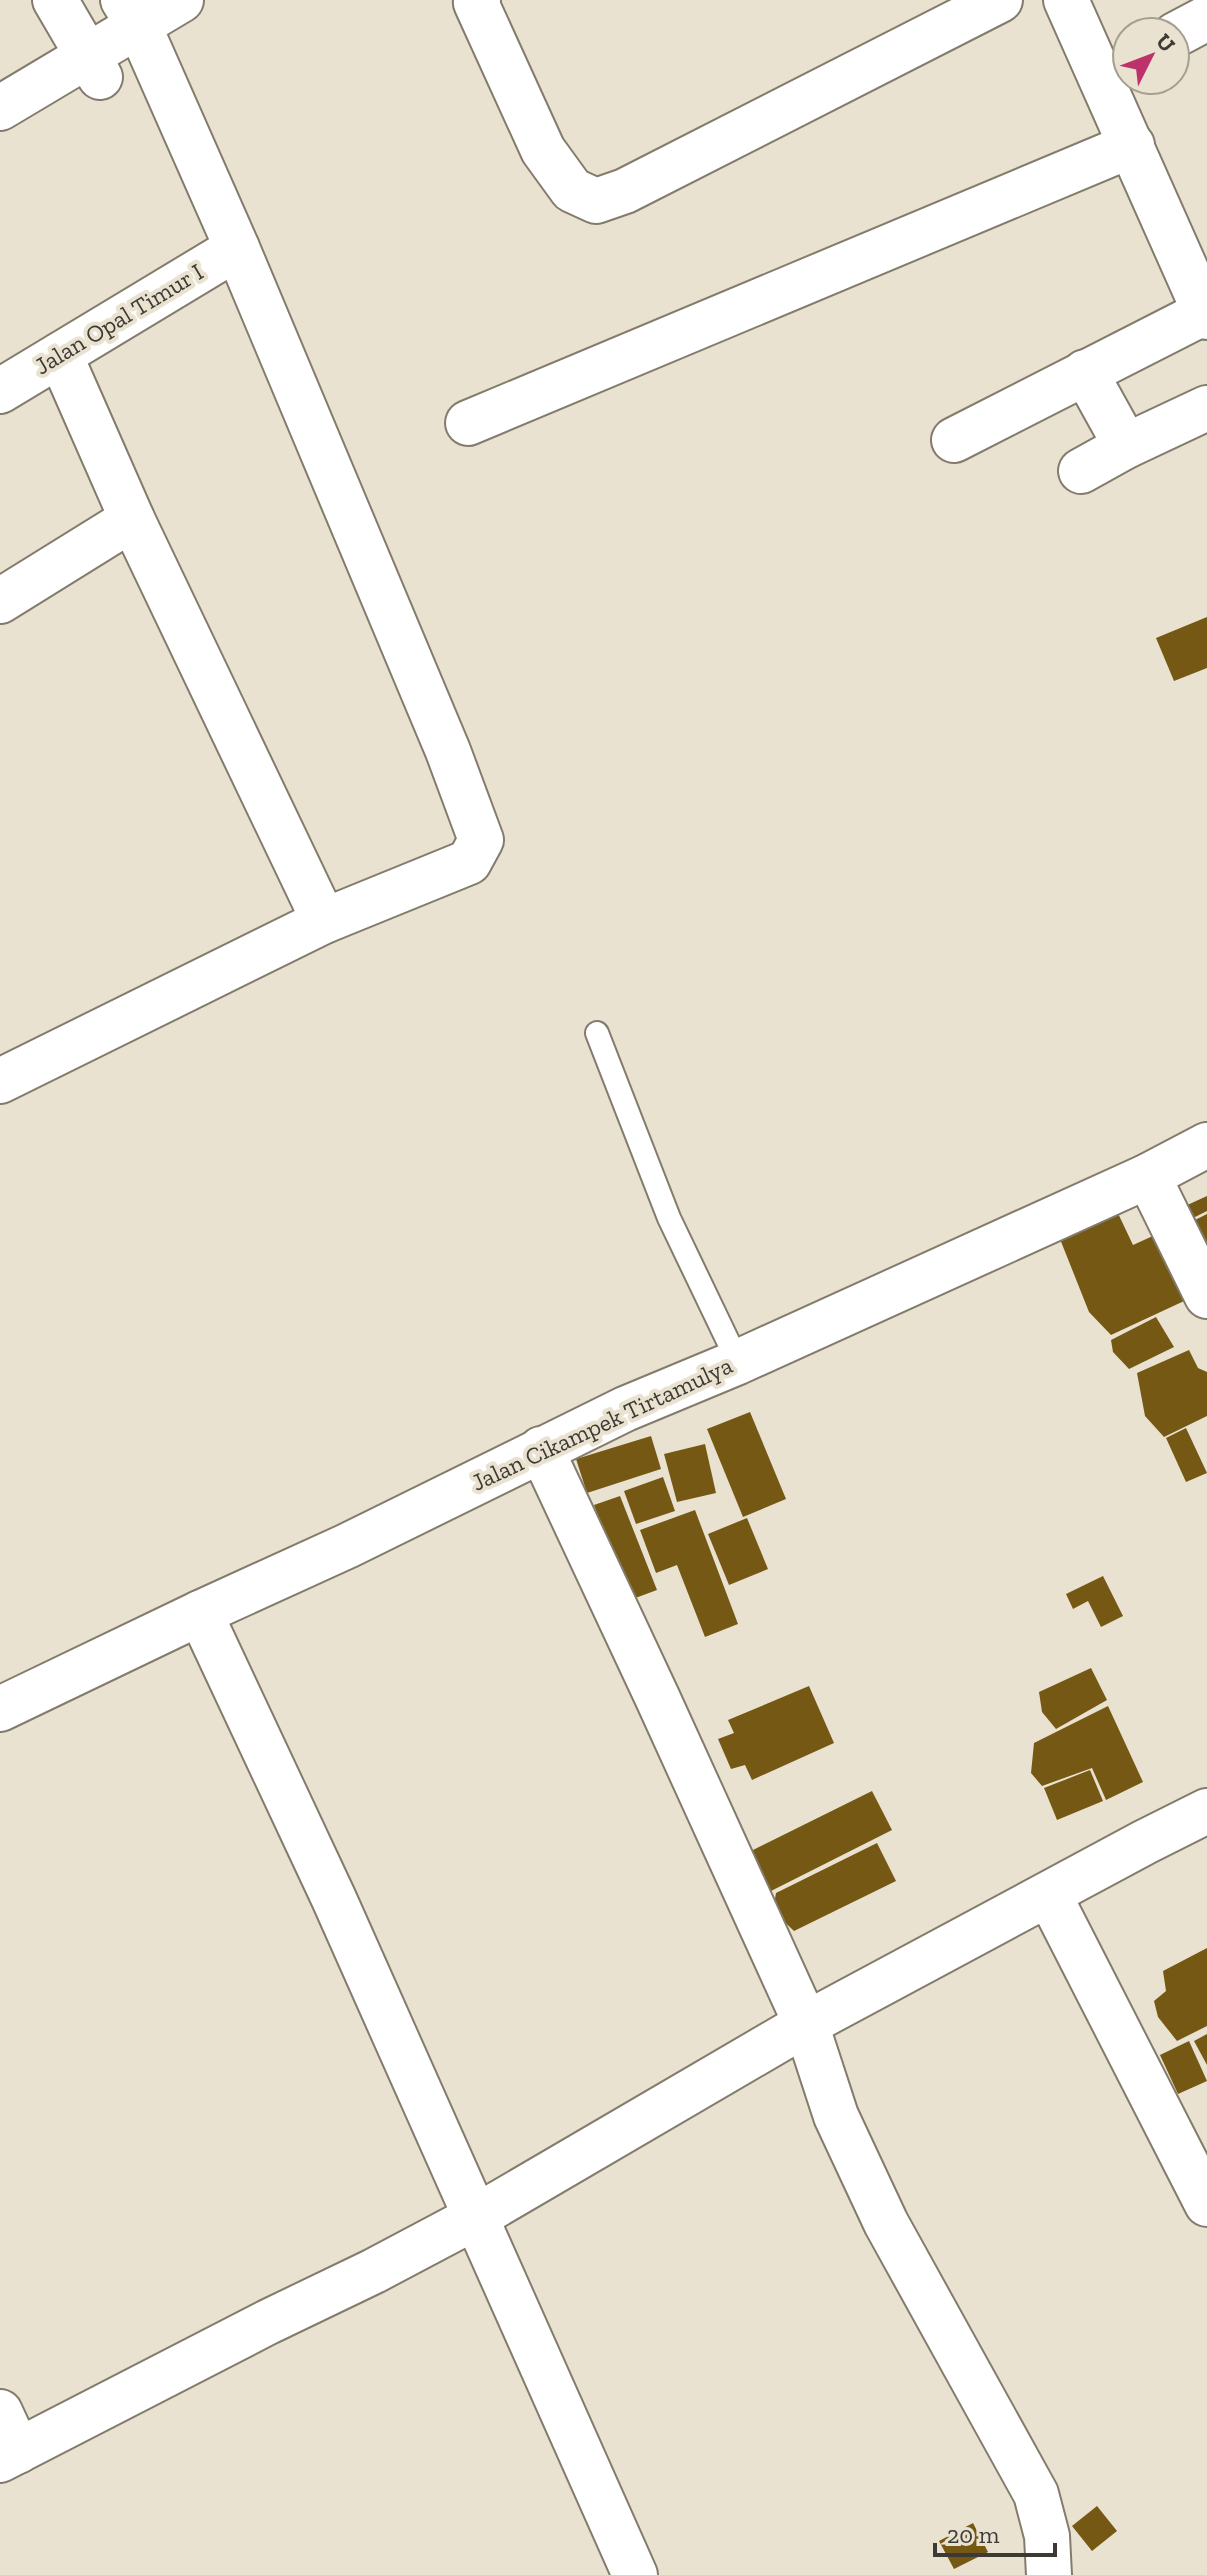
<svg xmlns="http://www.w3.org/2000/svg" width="1207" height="2575" viewBox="0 0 1207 2575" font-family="'Zilla Slab',serif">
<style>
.building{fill:#755813}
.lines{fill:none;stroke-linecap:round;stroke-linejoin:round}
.service-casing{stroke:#837b6c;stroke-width:26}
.minor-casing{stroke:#837b6c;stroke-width:48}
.tertiary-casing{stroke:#837b6c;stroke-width:48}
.service{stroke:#fff;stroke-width:22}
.minor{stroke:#fff;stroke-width:44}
.tertiary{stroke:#fff;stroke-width:44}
.labels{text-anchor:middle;stroke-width:8;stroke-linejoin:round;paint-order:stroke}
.street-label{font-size:24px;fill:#3d3a33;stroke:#eae2d0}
</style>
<rect width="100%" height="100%" fill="#eae2d0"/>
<g class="building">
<polygon points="1207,617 1207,668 1174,681 1156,638"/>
<polygon points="1207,1196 1207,1211 1189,1220 1183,1207"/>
<polygon points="1115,1207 1133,1245 1166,1230 1197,1295 1111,1335 1089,1312 1058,1234"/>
<polygon points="1207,1214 1207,1269 1185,1225"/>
<polygon points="1156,1317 1174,1347 1129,1369 1113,1352 1111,1340"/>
<polygon points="1189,1350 1198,1368 1207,1372 1207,1416 1164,1437 1145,1416 1137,1373"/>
<polygon points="750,1412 786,1499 743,1517 707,1429"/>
<polygon points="1186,1428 1207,1473 1186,1482 1166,1438"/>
<polygon points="651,1436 661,1469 587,1493 576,1459"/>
<polygon points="705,1444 716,1493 677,1502 664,1454"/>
<polygon points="663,1477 675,1511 636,1524 624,1491"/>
<polygon points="620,1496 657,1590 630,1600 594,1505"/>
<polygon points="695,1510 738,1624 705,1637 677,1565 656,1573 640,1530"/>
<polygon points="747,1518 768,1569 729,1585 708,1534"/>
<polygon points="1103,1576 1123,1616 1101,1627 1088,1601 1073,1609 1066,1594"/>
<polygon points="1091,1668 1107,1700 1056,1729 1042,1712 1039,1692"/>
<polygon points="809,1686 834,1743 752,1780 745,1765 731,1769 718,1739 734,1733 728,1720"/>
<polygon points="1108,1706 1143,1782 1106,1800 1092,1768 1042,1786 1031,1773 1034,1743"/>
<polygon points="1090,1770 1103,1801 1057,1820 1044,1788"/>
<polygon points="872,1791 892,1830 771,1891 755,1869 751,1851"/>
<polygon points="877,1843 896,1881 794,1931 773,1911 776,1893"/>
<polygon points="1207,1948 1207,2026 1177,2041 1158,2017 1154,2001 1166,1991 1163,1971"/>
<polygon points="1207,2034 1207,2065 1194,2041"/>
<polygon points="1189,2041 1207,2081 1178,2094 1160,2055"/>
<polygon points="1097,2506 1117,2531 1092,2551 1072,2526"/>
<polygon points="973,2523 988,2552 954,2569 939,2541"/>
</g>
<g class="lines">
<g class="service-casing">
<polyline id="service" points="597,1033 669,1218 738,1362"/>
</g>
<g class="minor-casing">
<g id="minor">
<polyline points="55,0 100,77"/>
<polyline points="478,0 476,3 543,150 572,190 596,201 625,191 1000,0"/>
<polyline points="1066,0 1207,317"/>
<polyline points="1175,35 1207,18"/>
<polyline points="0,108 181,0"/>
<polyline points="60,355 132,519 324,921"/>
<polyline points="1085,372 1126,446"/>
<polyline points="0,391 237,248"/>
<polyline points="468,423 1132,145"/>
<polyline points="954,440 1205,312"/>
<polyline points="1081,471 1126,446 1207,408"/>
<polyline points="0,601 132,519"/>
<polyline points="0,1081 324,921 469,862 481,840 448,751 237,248 139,26 123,0"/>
<polyline points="1148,1176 1207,1296"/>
<polyline points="541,1449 658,1699 806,2024 836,2116 886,2223 1036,2494 1047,2536 1049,2575"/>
<polyline points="200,1613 334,1899 635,2575"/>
<polyline points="1049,1895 1207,2204"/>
<polyline points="0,2412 18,2451"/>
<polyline points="0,2460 268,2322 374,2271 474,2218 806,2024 1145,1842 1207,1811"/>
</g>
</g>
<g class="tertiary-casing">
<polyline id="tertiary" points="0,1709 200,1613 347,1546 625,1409 738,1362 1148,1176 1207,1145"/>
</g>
<use href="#service" class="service"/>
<use href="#minor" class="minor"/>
<use href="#tertiary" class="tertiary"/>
</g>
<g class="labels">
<g class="street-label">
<text transform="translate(119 319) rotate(-31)" y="8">Jalan Opal Timur I</text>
<text transform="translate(602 1424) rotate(-25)" y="8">Jalan Cikampek Tirtamulya</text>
</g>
</g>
<g transform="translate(1151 56) rotate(48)"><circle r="38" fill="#eae2d0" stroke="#a59f91" stroke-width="2"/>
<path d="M0-6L14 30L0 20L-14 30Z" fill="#bd326b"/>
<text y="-12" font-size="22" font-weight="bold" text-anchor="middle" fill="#3d3a33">U</text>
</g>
<path d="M935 2543v12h120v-12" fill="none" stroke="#3d3a33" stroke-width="4"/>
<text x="947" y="2543" font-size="24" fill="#3d3a33" stroke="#eae2d0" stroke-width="6" paint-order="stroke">20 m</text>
</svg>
